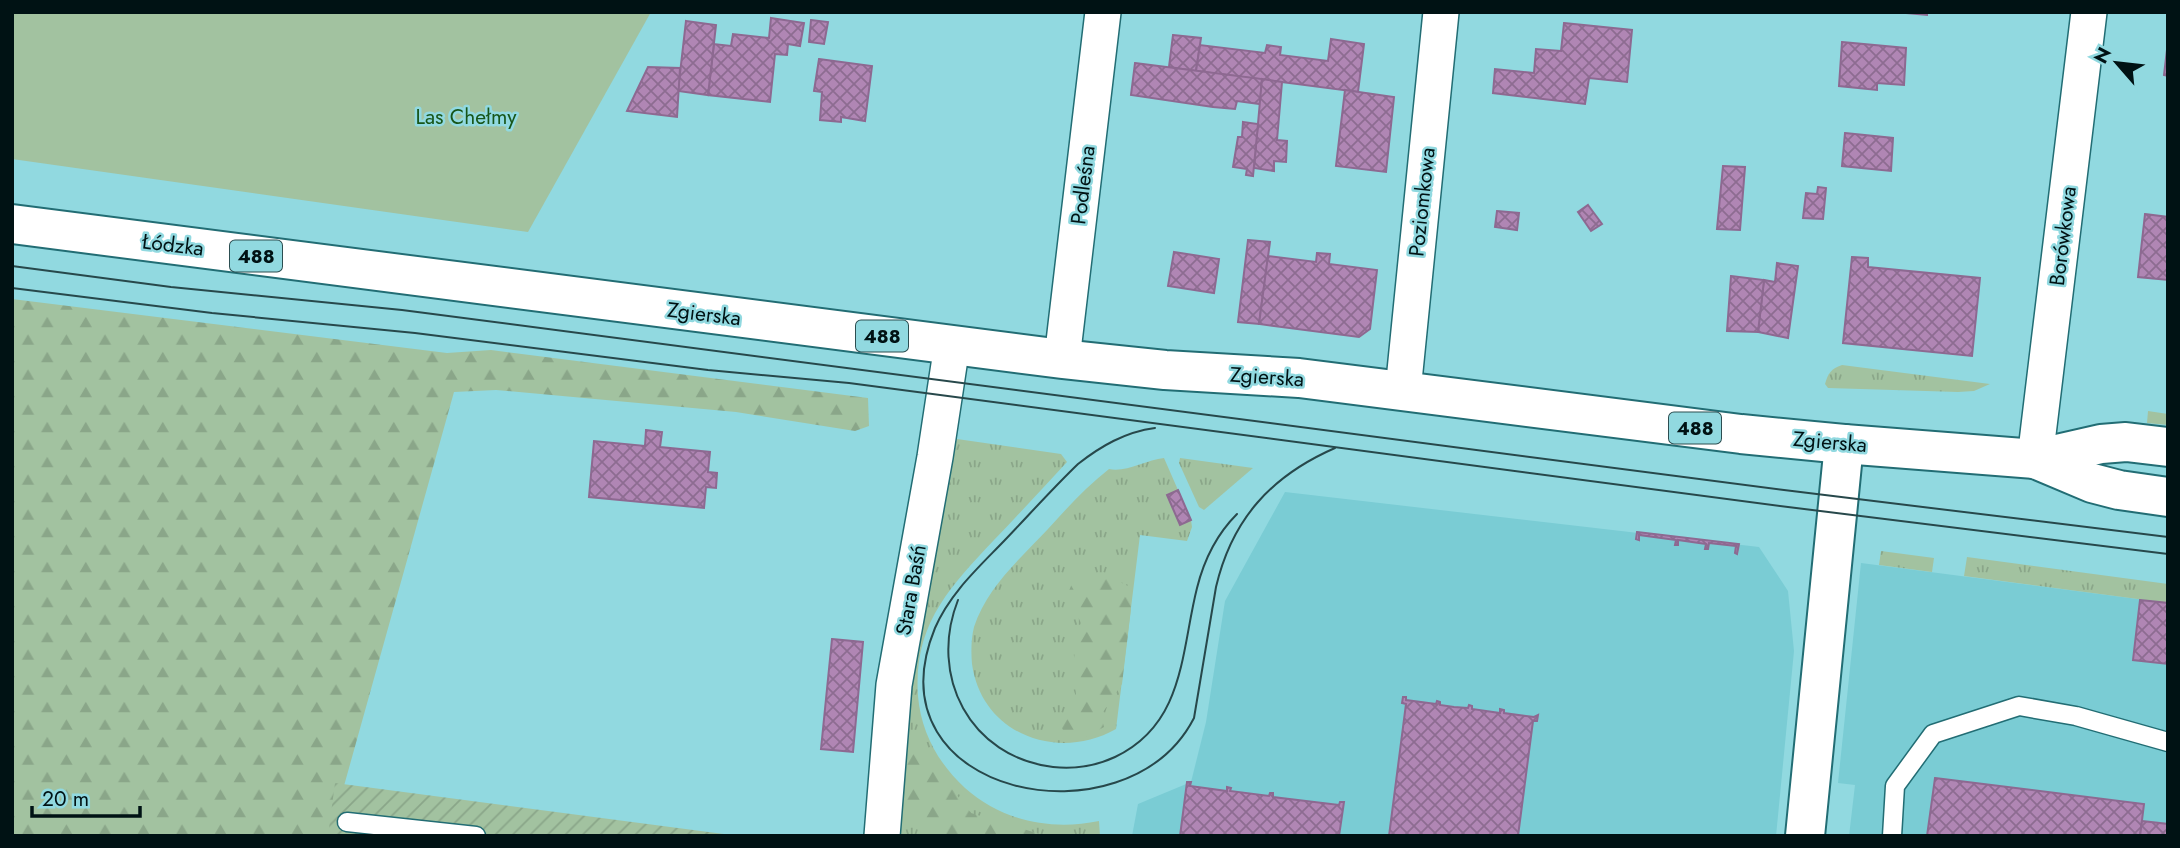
<svg xmlns="http://www.w3.org/2000/svg" width="2180" height="848" viewBox="0 0 2180 848" font-family="Jost,sans-serif">
<style>
.built{fill:#7accd4}
.grass{fill:url(#grass-tufts)}
.forest{fill:url(#forest-firs)}
.park{fill:#a2c2a0}
.garden{fill:url(#garden-furrows)}
.building{fill:url(#building-cross-hatch);stroke:#8d6991;stroke-width:2}
.lines{fill:none;stroke-linecap:round;stroke-linejoin:round}
.service-casing{stroke:#226d74;stroke-width:21}
.minor-casing{stroke:#226d74;stroke-width:38}
.tertiary-casing{stroke:#226d74;stroke-width:42}
.primary-casing{stroke:#226d74;stroke-width:42}
.service{stroke:#fff;stroke-width:18}
.minor{stroke:#fff;stroke-width:35}
.tertiary{stroke:#fff;stroke-width:38}
.primary{stroke:#fff;stroke-width:38}
.tram{stroke:#27484b;stroke-width:2}
.labels{text-anchor:middle;stroke-width:5;stroke-linejoin:round;paint-order:stroke}
.shield{fill:#91d9e0;stroke:#2c4e51;stroke-width:2}
.shield-label{font-size:19px;font-weight:bold;fill:#001214}
.park-label{font-size:21px;fill:#175518;stroke:#91d9e0}
.street-label{font-size:21px;fill:#001214;stroke:#91d9e0}
</style>
<defs>
<pattern id="grass-tufts" width="24" height="20" patternUnits="userSpaceOnUse" patternTransform="scale(1.75)"><rect width="24" height="20" fill="#a2c2a0"/><path d="M3 7l-1-3M5 7V3M7 7l1-3M15 17l-1-3M17 17v-4M19 17l1-3" fill="none" stroke="#8aa689"/></pattern>
<pattern id="forest-firs" width="22" height="20" patternUnits="userSpaceOnUse" patternTransform="scale(1.75)"><rect width="22" height="20" fill="#a2c2a0"/><path d="M5 1l3.5 6h-7zM16 11l3.5 6h-7z" fill="#8aa689"/></pattern>
<pattern id="garden-furrows" width="10" height="10" patternUnits="userSpaceOnUse" patternTransform="scale(1.75)"><rect width="10" height="10" fill="#a2c2a0"/><path d="M-1 1l2-2M0 10L10 0M9 11l2-2" fill="none" stroke="#8aa689"/></pattern>
<pattern id="building-cross-hatch" width="8" height="8" patternUnits="userSpaceOnUse" patternTransform="scale(1.75)"><rect width="8" height="8" fill="#b086b4"/><path d="M0 0l8 8M0 8l8-8" fill="none" stroke="#8d6c91"/></pattern>
</defs>
<rect width="100%" height="100%" fill="#91d9e0"/>
<g class="built">
<polygon points="1285,492 1759,547 1788,591 1794,651 1776,836 1132,836 1138,804 1191,782 1206,722 1225,601"/>
<polygon points="1861,563 2168,603 2168,836 1849,836 1855,785 1838,783"/>
</g>
<g class="grass">
<path d="M1842,365L1990,384L1974,391L1958,392L1828,388L1825,384C1828,373 1831,369 1842,365Z"/>
<polygon points="2148,411 2168,414 2168,425 2147,423"/>
<path d="M957,439L1061,454L1067,462C1043,488 1019,514 994,540C949,588 913,625 918,696C921,732 938,763 965,788C1002,821 1051,831 1099,821L1100,836H895L913,657L952,454Z"/>
<path d="M1164,458L1178,490L1167,496L1180,525L1191,520L1192,527L1187,541L1140,535L1116,729C1058,762 982,735 972,664C971,653 971,639 974,627C987,587 1020,559 1048,529C1067,508 1086,487 1109,469C1125,473 1146,460 1164,458Z"/>
<polygon points="1180,458 1253,468 1204,510 1199,507 1179,463"/>
<polygon points="1881,551 1934,558 1932,572 1879,565"/>
<polygon points="1967,557 2168,584 2168,603 1964,576"/>
</g>
<g class="forest">
<polygon points="12,299 447,353 491,350 868,398 869,426 855,431 736,412 496,390 454,392 330,836 12,836"/>
<path d="M1102,573L1130,587L1131,609L1122,684L1101,715L1104,727L1086,737L1065,734L1059,722L1076,694L1073,668L1077,632L1081,623C1070,597 1061,600 1078,574Z"/>
<polygon points="906,751 927,757 971,813 1046,836 931,836 919,822 899,787"/>
</g>
<polygon class="park" points="12,12 651,12 528,232 12,159"/>
<polygon class="garden" points="335,783 739,836 328,836"/>
<g class="building">
<polygon points="1895,12 1927,12 1927,15"/>
<polygon points="771,18 804,23 800,46 788,44 787,55 775,54 770,102 708,95 714,44 731,46 733,34 769,38"/>
<polygon points="811,20 828,22 824,44 809,42"/>
<polygon points="686,21 716,25 708,95 678,91"/>
<polygon points="1564,23 1632,30 1627,82 1589,78 1585,104 1493,93 1495,69 1534,73 1536,49 1561,51"/>
<polygon points="1173,35 1201,38 1196,71 1169,67"/>
<polygon points="1331,39 1364,44 1358,92 1196,71 1200,45 1265,53 1267,45 1281,47 1280,55 1328,61"/>
<polygon points="2168,41 2168,76 2164,75"/>
<polygon points="1842,42 1906,48 1904,85 1877,83 1877,90 1839,86"/>
<polygon points="819,59 872,66 865,121 841,117 841,122 820,120 822,92 814,91"/>
<polygon points="1135,63 1262,79 1260,104 1237,101 1235,109 1213,107 1131,95"/>
<polygon points="648,67 680,68 677,117 627,111"/>
<polygon points="1262,79 1282,82 1277,140 1287,141 1286,162 1274,161 1274,171 1254,168"/>
<polygon points="1345,90 1394,97 1386,172 1336,166"/>
<polygon points="1243,122 1258,124 1253,176 1246,175 1247,169 1233,167 1238,137 1242,137"/>
<polygon points="1845,133 1893,138 1891,171 1842,166"/>
<polygon points="1723,166 1745,167 1740,230 1717,229"/>
<polygon points="1818,187 1826,188 1823,219 1803,218 1806,193 1817,194"/>
<polygon points="1588,205 1602,224 1591,231 1578,212"/>
<polygon points="1497,211 1519,213 1517,230 1495,227"/>
<polygon points="2145,214 2168,217 2168,280 2138,277"/>
<polygon points="1248,240 1270,242 1259,324 1238,322"/>
<polygon points="1174,252 1219,259 1214,293 1168,286"/>
<polygon points="1317,253 1330,254 1329,264 1377,270 1370,329 1359,337 1259,324 1268,256 1316,262"/>
<polygon points="1852,257 1868,258 1868,267 1980,278 1972,356 1843,343"/>
<polygon points="1777,263 1798,266 1788,338 1758,332 1764,280 1775,282"/>
<polygon points="1731,276 1764,280 1758,332 1727,331"/>
<polygon points="646,430 662,432 660,447 710,452 708,472 717,473 716,488 706,487 704,508 589,497 594,441 645,446"/>
<polygon points="1178,490 1191,520 1180,525 1167,495"/>
<polygon points="1637,532 1739,544 1737,554 1735,553 1736,546 1709,543 1708,549 1705,549 1706,544 1678,540 1678,545 1675,545 1676,540 1639,535 1639,540 1636,539"/>
<polygon points="2140,600 2168,603 2168,664 2133,660"/>
<polygon points="832,639 863,642 853,752 821,749"/>
<polygon points="1403,697 1406,697 1406,700 1436,704 1437,701 1440,702 1440,705 1454,707 1468,708 1469,705 1472,706 1472,709 1500,713 1500,709 1504,710 1504,713 1534,717 1538,715 1537,721 1533,721 1518,836 1389,836 1406,704 1402,703"/>
<polygon points="1935,778 2144,804 2140,836 1927,836"/>
<polygon points="1187,782 1191,782 1190,786 1227,791 1227,787 1231,788 1230,791 1269,796 1270,793 1273,793 1273,797 1339,805 1340,802 1344,802 1339,836 1180,836"/>
<polygon points="2142,821 2168,824 2168,836 2140,836"/>
</g>
<g class="lines">
<g class="service-casing">
<g id="service">
<polyline points="347,822 476,836"/>
<polyline points="1892,836 1895,786 1933,734 2019,706 2076,716 2168,742"/>
</g>
</g>
<g class="minor-casing">
<g id="minor">
<polyline points="1062,359 1103,12"/>
<polyline points="1403,391 1441,12"/>
<polyline points="2035,459 2089,12"/>
<polyline points="882,836 894,685 935,457 952,345"/>
</g>
</g>
<g class="tertiary-casing">
<polyline id="tertiary" points="1805,836 1844,444"/>
</g>
<g class="primary-casing">
<g id="primary">
<polyline points="12,224 1062,359 1165,370 1299,378 1741,434 1844,444 2035,459 2101,444 2126,442 2168,447"/>
<polyline points="2035,459 2092,483 2119,490 2168,497"/>
</g>
</g>
<use href="#service" class="service"/>
<use href="#minor" class="minor"/>
<use href="#tertiary" class="tertiary"/>
<use href="#primary" class="primary"/>
<g class="tram">
<polyline points="12,266 171,287 402,310 1784,490 2168,537"/>
<polyline points="12,288 212,313 415,333 708,370 849,383 1788,507 2168,554"/>
<path d="M1155,428C1125,432 1101,446 1078,464C1052,489 1029,515 1004,541C979,567 950,593 935,628C866,797 1127,848 1194,718L1216,587C1232,519 1271,476 1335,448"/>
<path d="M958,600C928,676 970,757 1053,767C1073,769 1096,766 1115,757C1185,724 1181,651 1197,588C1204,560 1217,534 1237,514"/>
</g>
</g>
<g class="labels">
<g class="shield">
<rect x="230" y="240.5" width="52" height="31" rx="5"/>
<rect x="856" y="320.5" width="52" height="31" rx="5"/>
<rect x="1669" y="412.5" width="52" height="31" rx="5"/>
</g>
<g class="shield-label">
<text x="256" y="263">488</text>
<text x="882" y="343">488</text>
<text x="1695" y="435">488</text>
</g>
<g class="park-label">
<text x="466" y="124">Las Chełmy</text>
</g>
<g class="street-label">
<text transform="translate(1083 185) rotate(-83)" y="7">Podleśna</text>
<text transform="translate(1422 202) rotate(-84)" y="7">Poziomkowa</text>
<text transform="translate(2063 236) rotate(-83)" y="7">Borówkowa</text>
<text transform="translate(173 245) rotate(7)" y="7">Łódzka</text>
<text transform="translate(704 314) rotate(7)" y="7">Zgierska</text>
<text transform="translate(1267 377) rotate(4)" y="7">Zgierska</text>
<text transform="translate(1830 442) rotate(5)" y="7">Zgierska</text>
<text transform="translate(911 590) rotate(-80)" y="7">Stara Baśń</text>
</g>
</g>
<rect width="2180" height="848" fill="none" stroke="#001214" stroke-width="28"/>
<g transform="translate(2117 63) rotate(298)" stroke="#91d9e0" stroke-width="5" paint-order="stroke">
<path d="M0-5L12 26L0 18L-12 26Z" fill="#001214"/>
<text y="-10" font-size="19" font-weight="bold" text-anchor="middle" fill="#001214">N</text>
</g>
<path d="M32 806v10h108v-10" fill="none" stroke="#001214" stroke-width="3.5"/>
<text x="42" y="806" font-size="21" fill="#001214" stroke="#91d9e0" stroke-width="5" paint-order="stroke">20 m</text>
</svg>
